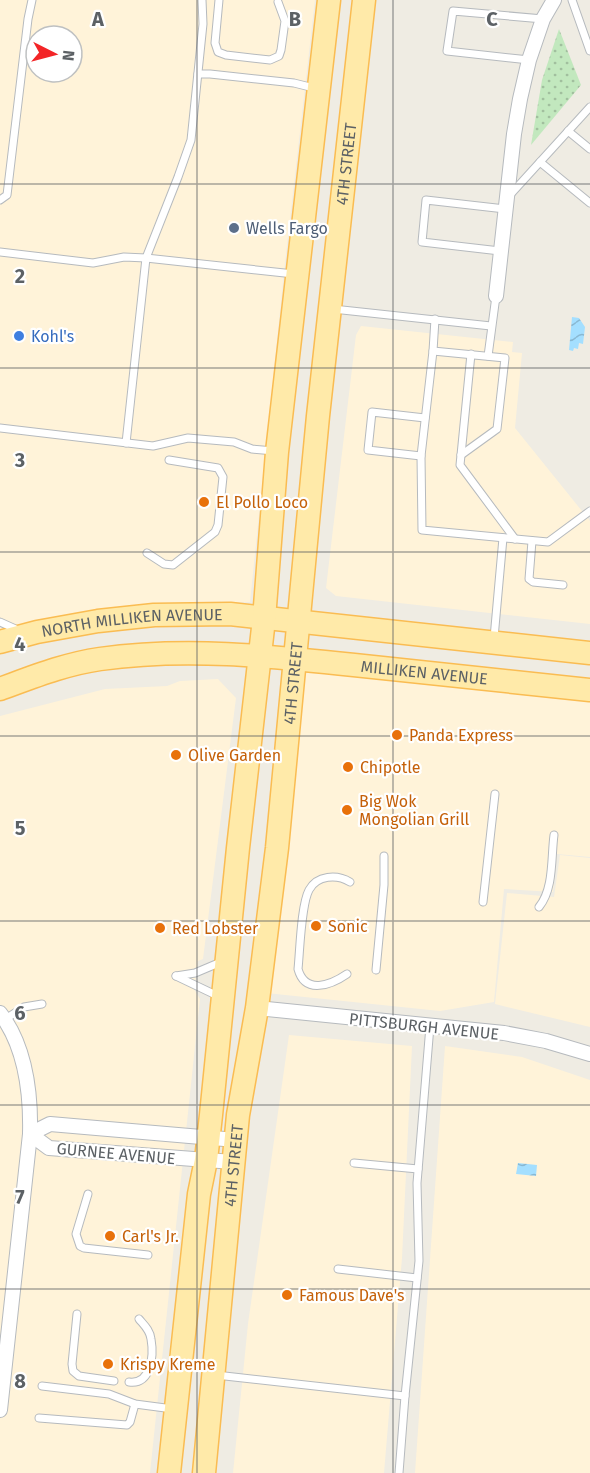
<svg xmlns="http://www.w3.org/2000/svg" width="590" height="1473" viewBox="0 0 590 1473" font-family="'Fira Sans',sans-serif">
<style>
.commercial{fill:#fff3d9;fill-rule:evenodd}
.park{fill:url(#park-dots)}
.water{fill:url(#water-waves)}
.lines{fill:none;stroke-linecap:round;stroke-linejoin:round}
.lane-casing{stroke:#b6babe;stroke-width:9}
.street-casing{stroke:#b6babe;stroke-width:16}
.primary-casing{stroke:#fabc52;stroke-width:25}
.lane{stroke:#fff;stroke-width:7}
.street{stroke:#fff;stroke-width:14}
.primary{stroke:#ffeaa9;stroke-width:22}
.grid{fill:none;stroke:#5c6165;stroke-width:1.5;stroke-opacity:0.55}
.service-dot{fill:#5c6f8a;stroke:#fff;stroke-width:2}
.shop-dot{fill:#3f7fe0;stroke:#fff;stroke-width:2}
.food-dot{fill:#e8710a;stroke:#fff;stroke-width:2}
.labels{text-anchor:middle;stroke-width:4.5;stroke-linejoin:round;paint-order:stroke}
.street-label{font-size:16px;fill:#5c6165;stroke:#fff}
.service-label{font-size:16px;fill:#4e5e75;stroke:#fff;text-anchor:start}
.shop-label{font-size:16px;fill:#366cbe;stroke:#fff;text-anchor:start}
.food-label{font-size:16px;fill:#c56008;stroke:#fff;text-anchor:start}
.grid-label{font-size:20px;text-anchor:middle;font-weight:bold;fill:#5c6165;stroke:#fff;stroke-width:4.5;stroke-linejoin:round;paint-order:stroke}
</style>
<defs>
<pattern id="park-dots" width="8" height="8" patternUnits="userSpaceOnUse" patternTransform="scale(1.5)"><rect width="8" height="8" fill="#c2e8be"/><path d="M2 2h.1M6 6h.1" fill="none" stroke="#a1bf9e" stroke-width="1.8" stroke-linecap="round"/></pattern>
<pattern id="water-waves" width="16" height="10" patternUnits="userSpaceOnUse" patternTransform="scale(1.5)"><rect width="16" height="10" fill="#a4dfff"/><path d="M0 5q4-4 8 0t8 0" fill="none" stroke="#89b8d2"/></pattern>
</defs>
<rect width="100%" height="100%" fill="#efece3"/>
<g class="commercial">
<path d="M0,0H315L285,263L250,602L137,607L37,621L0,631ZM36,36H72V72H36Z"/>
<polygon points="361,326 513,342 512,352 522,353 515,428 590,521 590,624 336,596 326,588 356,335"/>
<polygon points="305,669 590,696 590,857 557,854 553,892 504,889 494,1002 440,1011 266,993"/>
<polygon points="218,679 236,698 203,959 198,961 194,989 200,999 150,1473 0,1473 0,716 105,689 167,686 180,681"/>
<polygon points="560,855 590,858 590,1027 495,1004 507,893 554,897"/>
<polygon points="289,1035 412,1046 402,1258 384,1473 233,1473 248,1324"/>
<polygon points="445,1046 522,1057 590,1080 590,1473 415,1473"/>
</g>
<polygon class="park" points="559,29 581,85 531,145 542,80"/>
<g class="water">
<polygon points="572,317 579,318 585,327 583,344 579,343 578,349 574,348 573,351 569,350"/>
<polygon points="518,1163 537,1165 536,1176 516,1174"/>
</g>
<g class="lines">
<g class="lane-casing">
<g id="lane">
<polyline points="219,0 215,43 218,52 226,55 270,60 279,56 281,50 285,21 278,2"/>
<polyline points="572,0 590,51"/>
<polyline points="529,60 447,51 453,11 543,19"/>
<polyline points="198,74 210,74 294,83 314,88"/>
<polyline points="568,131 590,149"/>
<polyline points="540,162 590,203"/>
<polyline points="509,196 590,107"/>
<polyline points="0,200 7,195 28,19 32,0"/>
<polyline points="500,251 422,242 426,200 505,209"/>
<polyline points="0,252 93,263 124,257 146,258 294,274"/>
<polyline points="333,309 491,326"/>
<polyline points="435,319 433,351 421,456 422,530 548,542 590,511"/>
<polyline points="433,351 505,358 497,429 461,455"/>
<polyline points="471,354 460,465 515,539"/>
<polyline points="488,356 496,296"/>
<polyline points="0,428 153,446 188,438 234,442 252,449 274,451"/>
<polyline points="126,443 146,258 178,177 191,140 203,24 202,0"/>
<polyline points="421,456 368,450 372,412 425,418"/>
<polyline points="532,541 529,579 533,582 563,585"/>
<polyline points="147,553 164,564 173,565 215,532 218,525 223,477 218,468 169,460"/>
<polyline points="0,622 20,631"/>
<polyline points="494,638 503,538"/>
<polyline points="483,902 495,794"/>
<path d="M539,907C554,889 551,857 554,835"/>
<polyline points="376,970 384,885 384,856"/>
<path d="M347,974C331,985 305,995 298,969C300,950 301,905 309,890C317,875 337,874 350,882"/>
<polyline points="176,976 195,973 221,962"/>
<polyline points="176,976 220,997"/>
<polyline points="4,1020 24,1007 42,1004"/>
<polyline points="354,1163 418,1169"/>
<polyline points="88,1194 76,1234 80,1246 84,1248 148,1255"/>
<polyline points="338,1269 417,1278"/>
<polyline points="77,1314 72,1364 73,1371 79,1376 114,1381"/>
<polyline points="216,1375 405,1396"/>
<path d="M129,1382C151,1385 154,1356 151,1339C150,1330 144,1325 139,1319"/>
<polyline points="42,1386 109,1394 135,1404 173,1409"/>
<polyline points="39,1418 127,1425 130,1422 135,1404"/>
<polyline points="399,1473 405,1396 419,1261 417,1183 430,1026"/>
</g>
</g>
<g class="street-casing">
<g id="street">
<polyline points="496,296 514,134 520,99 529,60 543,19 554,0"/>
<polyline points="257,1008 504,1033 546,1041 590,1054"/>
<path d="M0,1013C26,1047 31,1094 30,1134L0,1410"/>
<polyline points="30,1134 50,1124 236,1140"/>
<polyline points="30,1134 49,1148 233,1162"/>
</g>
</g>
<g class="primary-casing">
<g id="primary">
<path id="s1" d="M0,642L37,632L98,621L154,615L230,614L590,653"/>
<path id="s2" d="M0,689C33,677 65,664 100,659C185,647 270,656 354,665C433,673 512,681 590,690"/>
<polyline points="169,1473 199,1194 206,1160 211,1115 238,848 264,619 277,452 329,0"/>
<path id="s3" d="M204,1473L238,1115L257,1008L277,848L318,416L364,0"/>
</g>
</g>
<use href="#lane" class="lane"/>
<use href="#street" class="street"/>
<use href="#primary" class="primary"/>
</g>
<path class="grid" d="M197,0V1473M393,0V1473M0,184H590M0,368H590M0,552H590M0,736H590M0,921H590M0,1105H590M0,1289H590"/>
<circle class="service-dot" cx="234" cy="228" r="6"/>
<circle class="shop-dot" cx="19" cy="336" r="6"/>
<g class="food-dot">
<circle cx="204" cy="502" r="6"/>
<circle cx="397" cy="735" r="6"/>
<circle cx="176" cy="755" r="6"/>
<circle cx="348" cy="767" r="6"/>
<circle cx="347" cy="810" r="6"/>
<circle cx="316" cy="926" r="6"/>
<circle cx="160" cy="928" r="6"/>
<circle cx="110" cy="1236" r="6"/>
<circle cx="287" cy="1295" r="6"/>
<circle cx="108" cy="1364" r="6"/>
</g>
<g class="labels">
<g class="street-label">
<text dy="6" stroke="none"><textPath href="#s3" startOffset="1317">4TH STREET</textPath></text>
<text dy="6" stroke="none"><textPath href="#s1" startOffset="134">NORTH MILLIKEN AVENUE</textPath></text>
<text dy="6" stroke="none"><textPath href="#s2" startOffset="430">MILLIKEN AVENUE</textPath></text>
<text dy="6" stroke="none"><textPath href="#s3" startOffset="795">4TH STREET</textPath></text>
<text transform="translate(424 1026) rotate(6)" y="6">PITTSBURGH AVENUE</text>
<text transform="translate(116 1153) rotate(5)" y="6">GURNEE AVENUE</text>
<text dy="6" stroke="none"><textPath href="#s3" startOffset="309">4TH STREET</textPath></text>
</g>
<g class="service-label">
<text x="246" y="234">Wells Fargo</text>
</g>
<g class="shop-label">
<text x="31" y="342">Kohl's</text>
</g>
<g class="food-label">
<text x="216" y="508">El Pollo Loco</text>
<text x="409" y="741">Panda Express</text>
<text x="188" y="761">Olive Garden</text>
<text x="360" y="773">Chipotle</text>
<text x="359" y="807">Big Wok<tspan x="359" dy="18">Mongolian Grill</tspan></text>
<text x="328" y="932">Sonic</text>
<text x="172" y="934">Red Lobster</text>
<text x="122" y="1242">Carl's Jr.</text>
<text x="299" y="1301">Famous Dave's</text>
<text x="120" y="1370">Krispy Kreme</text>
</g>
</g>
<g class="grid-label">
<text x="98" y="26">A</text>
<text x="295" y="26">B</text>
<text x="492" y="26">C</text>
<text x="20" y="283">2</text>
<text x="20" y="467">3</text>
<text x="20" y="651">4</text>
<text x="20" y="835">5</text>
<text x="20" y="1020">6</text>
<text x="20" y="1204">7</text>
<text x="20" y="1388">8</text>
</g>
<g transform="translate(54 54) rotate(96)"><circle r="28" fill="#ffffff" stroke="#bec0c1" stroke-width="1.5"/>
<path d="M0-4.5L10 22L0 15L-10 22Z" fill="#f32527"/>
<text y="-9" font-size="16" font-weight="bold" text-anchor="middle" fill="#5c6165">N</text>
</g>
</svg>
